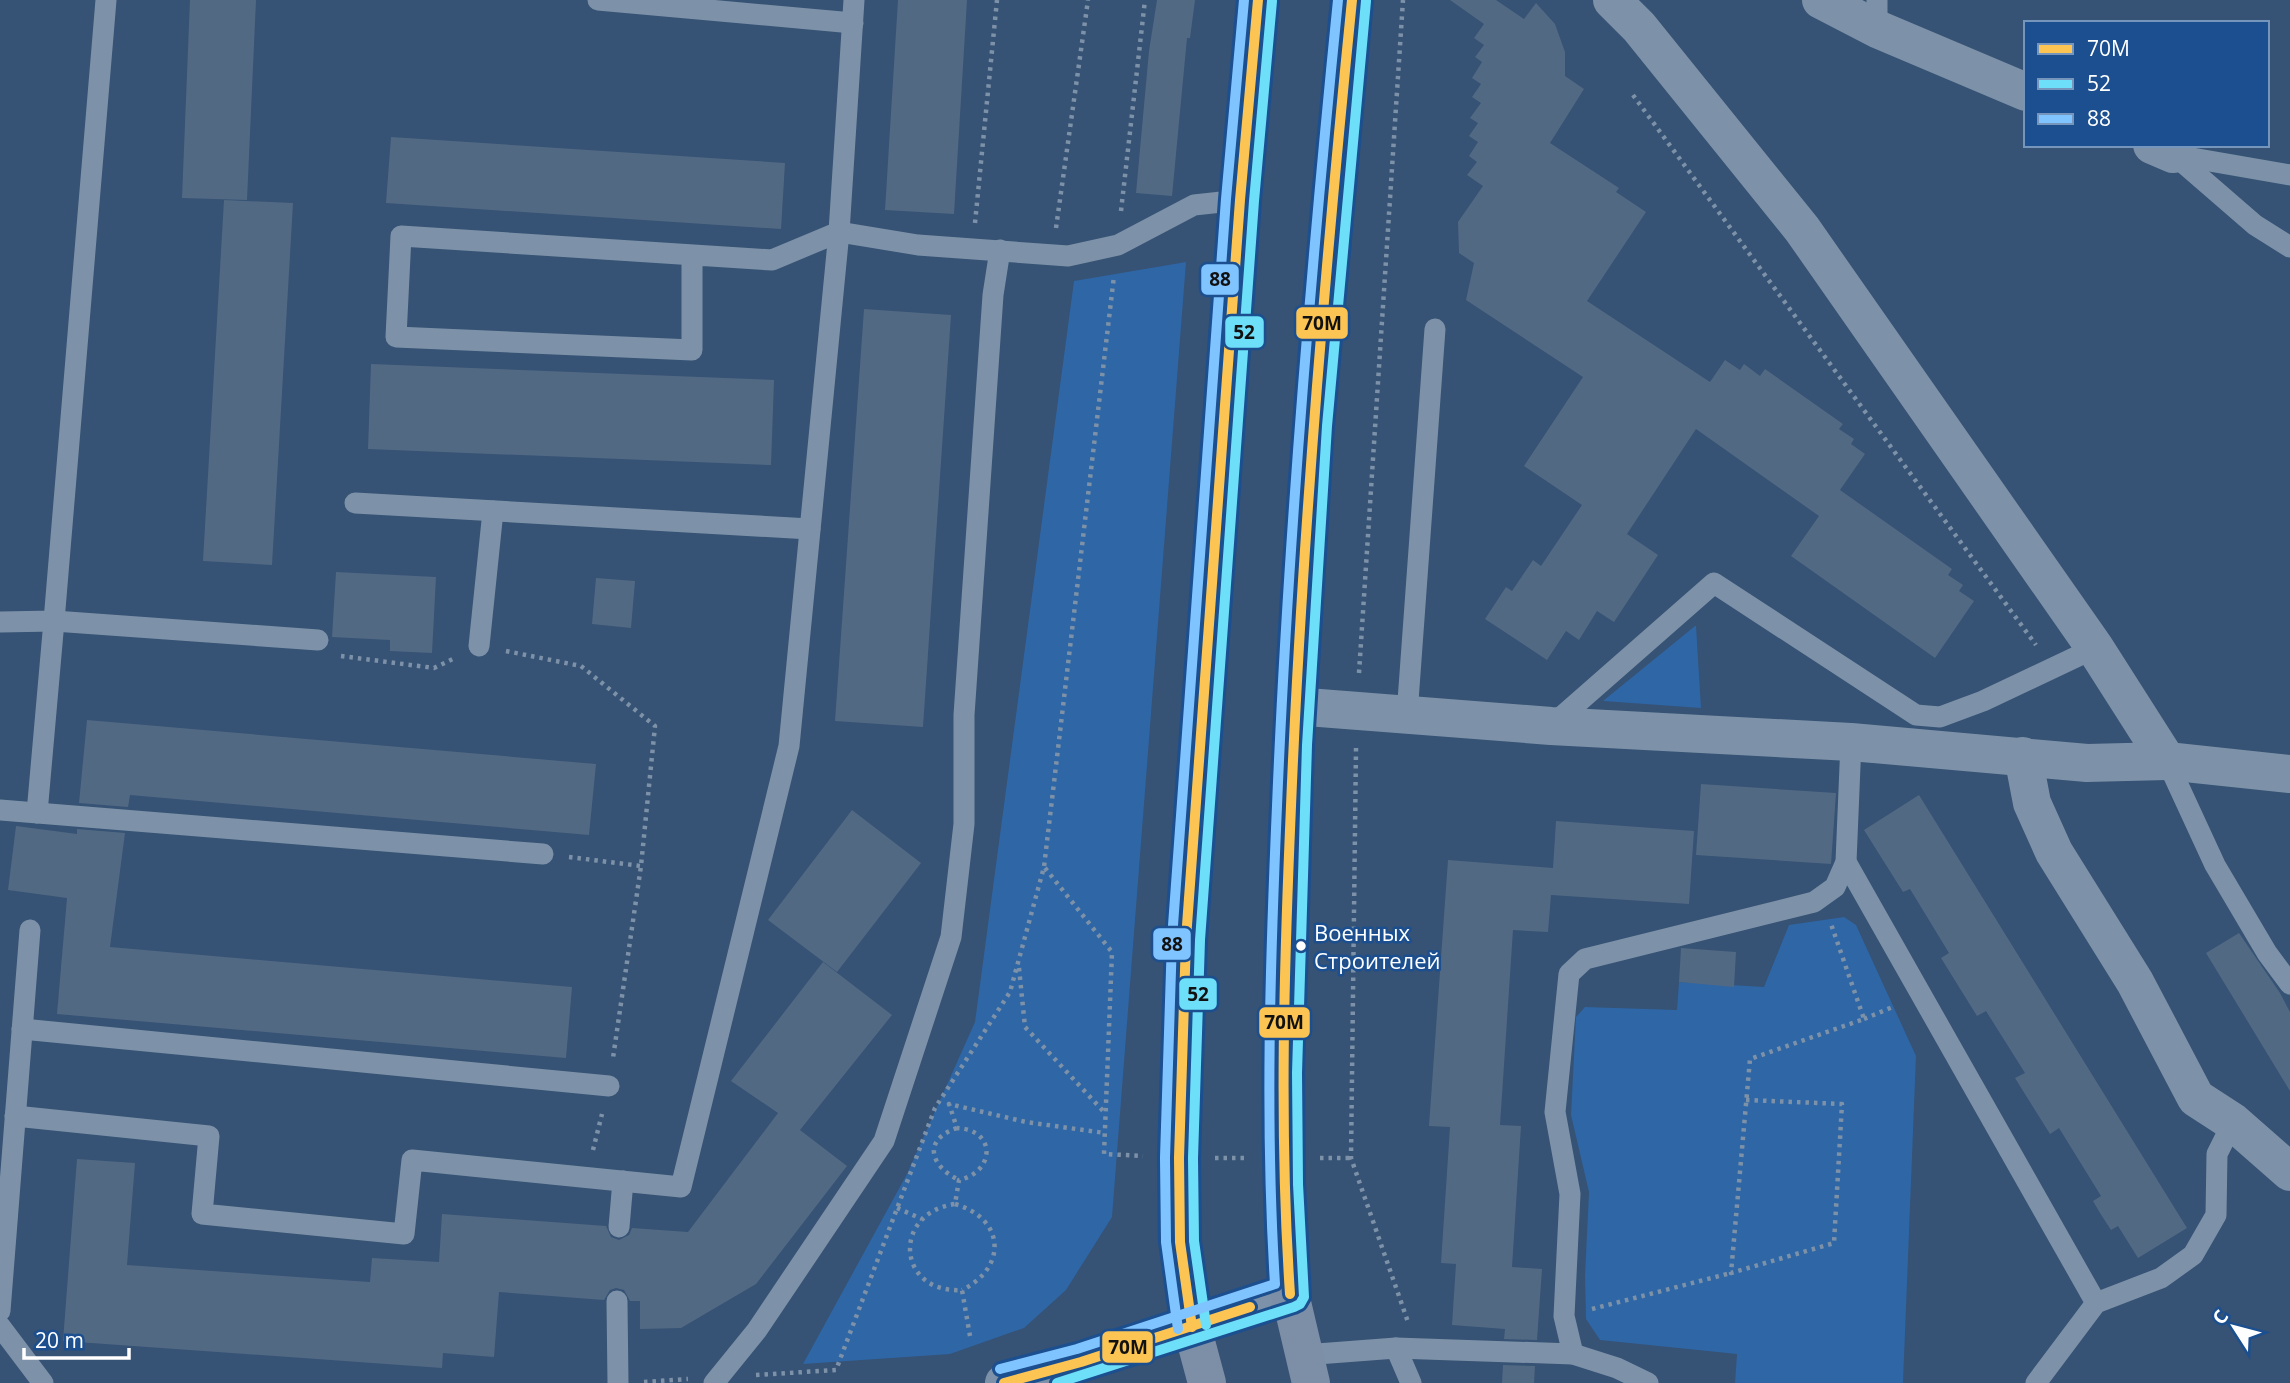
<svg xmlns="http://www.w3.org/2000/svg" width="2290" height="1383" viewBox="0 0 2290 1383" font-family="'Open Sans',sans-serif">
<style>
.green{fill:#2f66a5}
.building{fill:#526984}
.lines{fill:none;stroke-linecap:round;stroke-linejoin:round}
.path{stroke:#7d92a8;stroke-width:4.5;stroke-dasharray:3.5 5;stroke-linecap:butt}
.service{stroke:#7d92a8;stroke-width:21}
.minor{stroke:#7d92a8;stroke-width:38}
.tertiary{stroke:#7d92a8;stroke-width:38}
.primary{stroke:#7d8ea7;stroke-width:38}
.bus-1-casing{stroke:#1b4f8f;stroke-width:16}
.bus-2-casing{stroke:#1b4f8f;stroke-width:16}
.bus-3-casing{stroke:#1b4f8f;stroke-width:16}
.bus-1{stroke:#fcc553;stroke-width:10}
.bus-2{stroke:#6ddff8;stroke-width:10}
.bus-3{stroke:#80c4ff;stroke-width:10}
.bus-dot{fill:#fff;stroke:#1b4f8f;stroke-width:2.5}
.labels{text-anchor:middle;stroke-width:5;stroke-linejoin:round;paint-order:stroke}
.bus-label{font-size:22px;fill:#fff;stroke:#1b4f8f;text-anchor:start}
.line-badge{stroke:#1b4f8f;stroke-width:2.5}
.pale-badge-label{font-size:19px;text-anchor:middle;font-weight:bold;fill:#111}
</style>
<rect width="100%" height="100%" fill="#365274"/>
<g class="green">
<polygon points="1186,262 1112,1217 1066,1290 1024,1328 950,1354 803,1364 907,1174 975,1022 1074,281"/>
<polygon points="1696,626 1701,708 1603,701 1695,626"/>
<polygon points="1844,917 1856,925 1916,1056 1903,1383 1735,1383 1737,1354 1600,1340 1586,1319 1585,1276 1589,1192 1571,1115 1576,1017 1585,1007 1677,1010 1679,982 1764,987 1789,925"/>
</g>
<g class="building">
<polygon points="190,0 256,0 247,200 182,198"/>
<polygon points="898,0 967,0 954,214 885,210"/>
<polygon points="1157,0 1195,0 1190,38 1187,38 1172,196 1136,193 1149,51"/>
<polygon points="1450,0 1496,0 1524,19 1536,3 1555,24 1565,52 1565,76 1584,89 1550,143 1619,188 1616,192 1646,212 1587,301 1710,382 1725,360 1740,370 1744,364 1760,376 1765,369 1843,424 1839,429 1854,439 1851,444 1865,454 1840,490 1952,569 1948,575 1963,585 1959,591 1974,601 1935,658 1791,556 1819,516 1696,429 1627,534 1658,555 1614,622 1597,611 1579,640 1566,631 1547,660 1485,619 1506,587 1512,591 1533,560 1541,566 1582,505 1524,466 1583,377 1466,300 1474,263 1459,253 1458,222 1483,186 1467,175 1477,162 1469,156 1478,142 1469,136 1478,123 1470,118 1481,103 1472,97 1481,84 1472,78 1482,62 1475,57 1484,45 1474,38 1484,24"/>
<polygon points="391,137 785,163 781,229 386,203"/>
<polygon points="224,200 293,203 272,565 203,561"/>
<polygon points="864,309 951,315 923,727 835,721"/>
<polygon points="371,364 774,380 771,465 368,449"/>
<polygon points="336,572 436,577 432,653 390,651 390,640 332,637"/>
<polygon points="596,578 635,581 631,628 592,624"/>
<polygon points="87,720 596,764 589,835 130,795 128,807 79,803"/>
<polygon points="1701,784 1836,793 1831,864 1696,855"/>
<polygon points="1919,795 2187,1228 2138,1258 2118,1226 2111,1230 2100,1213 2093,1201 2101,1196 2059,1128 2050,1134 2015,1078 2025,1073 1986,1011 1977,1016 1941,958 1949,953 1910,889 1903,892 1864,830"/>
<polygon points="852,810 921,863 837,972 768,920"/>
<polygon points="1556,821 1694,831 1689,904 1551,895 1548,932 1513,930 1500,1125 1521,1126 1512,1267 1542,1269 1537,1340 1504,1339 1505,1329 1452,1325 1456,1264 1441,1263 1450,1127 1429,1126 1448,860 1553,868"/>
<polygon points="16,826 77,834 77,829 125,833 110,947 572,987 566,1058 57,1014 67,898 8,890"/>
<polygon points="2239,933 2280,993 2290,1012 2290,1091 2206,953"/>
<polygon points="1681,948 1736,952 1734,987 1679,982"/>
<polygon points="823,962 892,1015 800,1130 847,1166 756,1284 681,1328 640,1329 640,1301 630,1301 624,1290 616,1288 610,1290 604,1300 499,1292 494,1357 443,1353 442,1368 63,1341 77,1159 135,1163 127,1265 370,1282 372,1258 439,1262 442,1214 606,1226 611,1237 619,1240 629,1235 632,1228 688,1232 778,1113 731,1081"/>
<polygon points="1503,1365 1535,1366 1534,1383 1502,1383"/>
</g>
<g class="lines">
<g class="path">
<polyline points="1633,95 2036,645"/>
<polyline points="1121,211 1145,0"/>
<polyline points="975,223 997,0"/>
<polyline points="1056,228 1088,0"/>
<polyline points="506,651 581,666 655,726 641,866 613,1058"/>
<polyline points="341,656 434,668 455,658"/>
<polyline points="1359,673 1403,0"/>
<polyline points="1356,748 1351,1158 1408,1322"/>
<polyline points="569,857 641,866"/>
<polyline points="1045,868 1112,952 1104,1154 1143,1156"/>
<polyline points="1019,968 1025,1027 1105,1113"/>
<polyline points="1864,1019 1895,1006"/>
<polyline points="1746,1100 1842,1104 1834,1243 1731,1273 1750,1059 1864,1019 1831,924"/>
<path d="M957,1128C922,1140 930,1166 959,1180"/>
<polyline points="593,1150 602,1114"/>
<polyline points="1215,1158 1248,1158"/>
<polyline points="1320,1158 1351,1158"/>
<path d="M955,1204C1006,1219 1007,1268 962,1290"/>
<polyline points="897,1208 922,1219"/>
<polyline points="1592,1309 1731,1273"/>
<path d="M970,1336L962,1290C897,1294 891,1213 955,1204L959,1180C995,1172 997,1130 957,1128L949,1104L1026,1122L1105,1133"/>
<polyline points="756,1375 836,1370 935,1108 1010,992 1044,867 1114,276"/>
<polyline points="644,1382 688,1379"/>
</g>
<g class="service">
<polyline points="598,0 853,23"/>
<polyline points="1877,29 1877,0"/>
<polyline points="2173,154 2255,225 2290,247"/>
<polyline points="2175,155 2290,175"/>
<polyline points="692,255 692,350 396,337 401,236 772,260 839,232 918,245 1068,256 1118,245 1194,205 1240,200"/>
<polyline points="355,503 810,529"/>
<polyline points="0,622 54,621 106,0"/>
<polyline points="479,646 493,511"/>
<polyline points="1407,715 1435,329"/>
<polyline points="1551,726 1714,583 1916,715 1940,717 1983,701 2095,648"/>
<polyline points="2167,761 2215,865 2267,953 2290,984"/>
<polyline points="0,810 543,854"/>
<polyline points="37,813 54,621 318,640"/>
<polyline points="1846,862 2096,1303"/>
<polyline points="22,1029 609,1086"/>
<polyline points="15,1116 209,1136 202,1214 404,1234 412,1160 681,1187 789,746 839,232 854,0"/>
<polyline points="619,1227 623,1181"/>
<polyline points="617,1301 618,1383"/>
<polyline points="0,1311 30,930"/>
<polyline points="0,1326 43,1383"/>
<polyline points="1396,1348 1411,1383"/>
<polyline points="1573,1354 1564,1316 1570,1194 1555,1112 1569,974 1585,959 1814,902 1835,887 1846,862 1851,742"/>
<polyline points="1304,1355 1396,1348 1573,1354 1617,1368 1648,1383"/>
<polyline points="714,1383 757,1330 884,1141 951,937 964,824 964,715 993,295 1000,250"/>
<polyline points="2036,1383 2096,1303 2161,1278 2193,1255 2216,1215 2217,1154 2233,1122"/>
</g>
<g class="minor">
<polyline points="1612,0 1639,27 1802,229 2095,648 2167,761 2290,774"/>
<polyline points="1821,0 1877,29 2026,92"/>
<polyline points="2152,145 2173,154"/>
<polyline points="1294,706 1551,726 1851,742 2087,763 2167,761"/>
<polyline points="2023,756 2032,803 2054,852 2135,982 2196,1098 2233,1122 2290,1172"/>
</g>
<polyline class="tertiary" points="1004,1383 1081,1362 1290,1294"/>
<g class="primary">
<polyline points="1207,1383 1192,1327 1180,1242 1179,1158 1186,939 1240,200 1258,0"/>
<polyline points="1311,1383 1290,1294 1284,1229 1286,944 1294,706 1332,190 1352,0"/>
</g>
<g class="bus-1-casing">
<g id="bus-1">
<path d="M1290,1294C1279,1131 1284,968 1291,806C1302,536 1325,268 1352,0"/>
<polyline points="1192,1327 1180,1242 1179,1158 1186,939 1240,200 1258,0"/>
<polyline points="1004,1383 1081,1362 1250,1307"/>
</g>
</g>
<g class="bus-2-casing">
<g id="bus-2">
<polyline points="1206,1325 1194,1241 1193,1158 1200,940 1254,201 1272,1"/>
<polyline points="1057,1383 1294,1307 1300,1304 1304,1297 1298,1184 1297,1073 1307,745 1327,426 1366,1"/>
</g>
</g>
<g class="bus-3-casing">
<g id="bus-3">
<polyline points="1178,1329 1166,1242 1165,1158 1172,939 1226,199 1244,0"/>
<path d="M1000,1369L1077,1349L1275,1284C1265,1125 1270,965 1277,806C1288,537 1311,268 1338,0"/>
</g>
</g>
<use href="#bus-1" class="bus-1"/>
<use href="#bus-2" class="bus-2"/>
<use href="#bus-3" class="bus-3"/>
</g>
<circle class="bus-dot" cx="1301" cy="946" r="6"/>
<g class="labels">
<g class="bus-label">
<text x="1314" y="941">Военных<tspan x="1314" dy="28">Строителей</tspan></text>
</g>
</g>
<g class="line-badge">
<rect x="1200" y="263" width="40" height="33" rx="7" fill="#80c4ff"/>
<rect x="1295" y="306" width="54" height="34" rx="7" fill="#fcc553"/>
<rect x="1224" y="315" width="41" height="34" rx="7" fill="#6ddff8"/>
<rect x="1152" y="927" width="40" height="34" rx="7" fill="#80c4ff"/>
<rect x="1178" y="977" width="40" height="34" rx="7" fill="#6ddff8"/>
<rect x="1258" y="1006" width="53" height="33" rx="7" fill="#fcc553"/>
<rect x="1101" y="1330" width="53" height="34" rx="7" fill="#fcc553"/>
</g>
<g class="pale-badge-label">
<text x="1220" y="286">88</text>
<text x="1322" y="330">70М</text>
<text x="1244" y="339">52</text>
<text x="1172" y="951">88</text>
<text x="1198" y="1001">52</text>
<text x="1284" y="1029">70М</text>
<text x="1128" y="1354">70М</text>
</g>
<rect x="2024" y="21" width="245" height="126" fill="#1b4f8f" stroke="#7695bc" stroke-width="2"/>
<rect x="2038" y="44" width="35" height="10" fill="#fcc553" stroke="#7695bc" stroke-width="2"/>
<text x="2087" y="56" font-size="21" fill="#ffffff">70М</text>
<rect x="2038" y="79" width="35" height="10" fill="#6ddff8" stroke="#7695bc" stroke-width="2"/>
<text x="2087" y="91" font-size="21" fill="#ffffff">52</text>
<rect x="2038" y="114" width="35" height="10" fill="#80c4ff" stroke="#7695bc" stroke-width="2"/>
<text x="2087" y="126" font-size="21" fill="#ffffff">88</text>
<g transform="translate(2234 1327) rotate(306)" stroke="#1b4f8f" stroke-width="5" paint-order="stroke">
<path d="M0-5L12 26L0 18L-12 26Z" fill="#ffffff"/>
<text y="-10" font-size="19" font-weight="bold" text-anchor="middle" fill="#ffffff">С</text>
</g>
<path d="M24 1348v10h105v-10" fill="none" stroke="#ffffff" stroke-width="3.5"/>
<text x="35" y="1348" font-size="21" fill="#ffffff" stroke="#1b4f8f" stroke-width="5" paint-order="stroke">20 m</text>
</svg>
